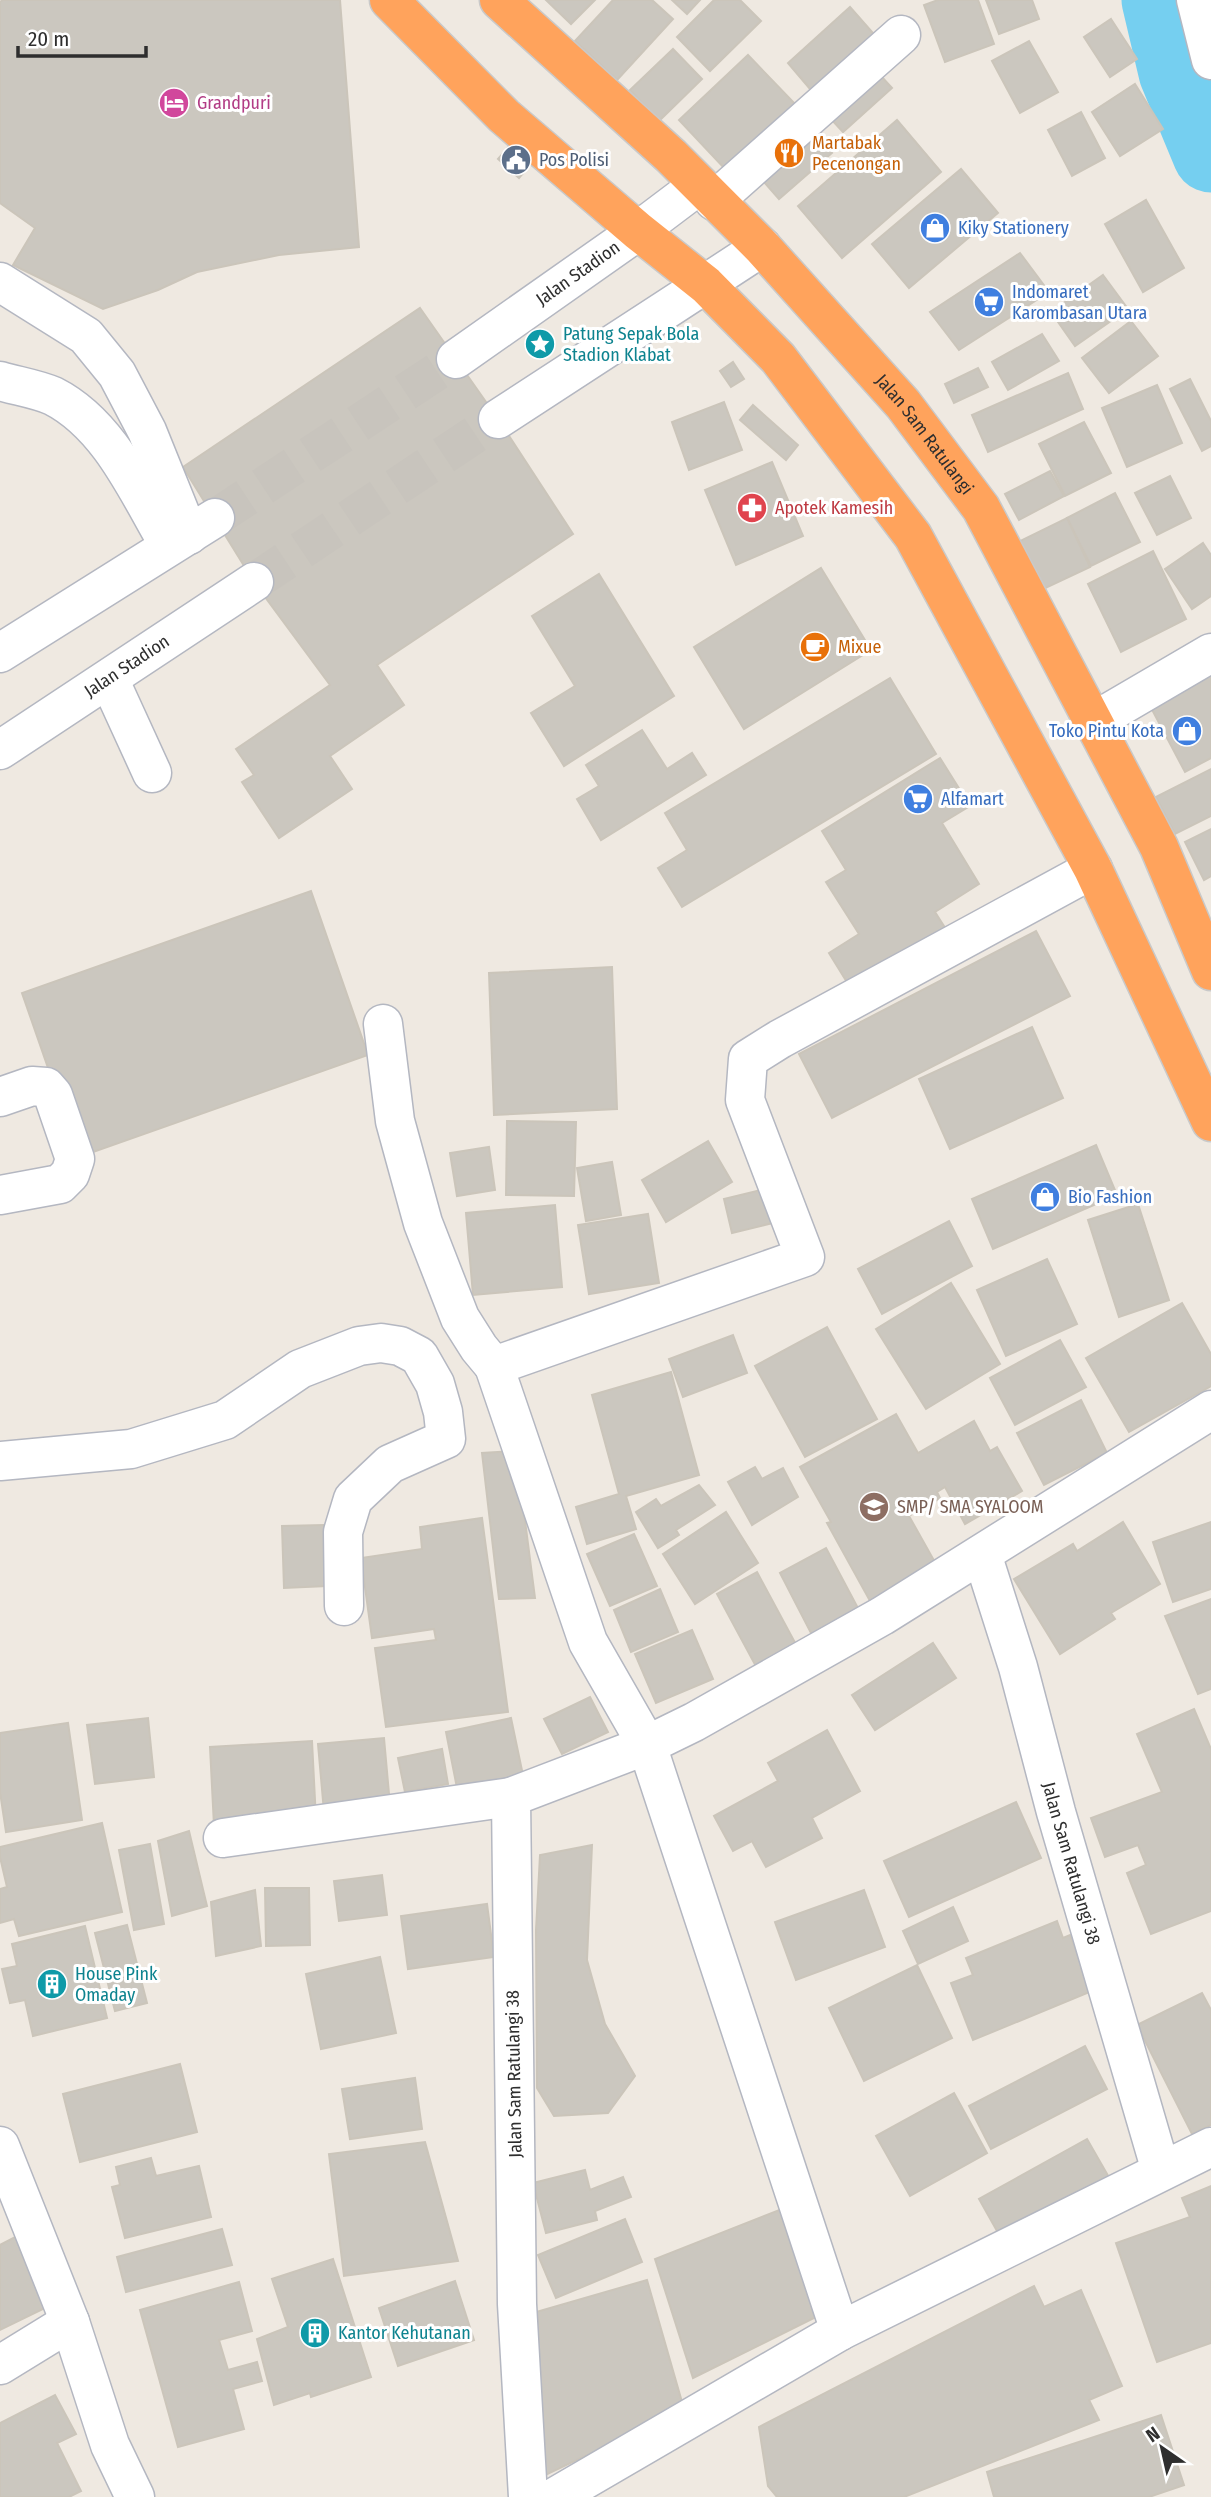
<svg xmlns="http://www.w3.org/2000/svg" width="1211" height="2497" viewBox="0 0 1211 2497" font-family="'Fira Sans Condensed',sans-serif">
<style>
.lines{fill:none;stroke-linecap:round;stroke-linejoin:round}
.river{stroke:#75cff0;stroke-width:77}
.building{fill:#cbc7bf;stroke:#cbc5ba;stroke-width:2}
.minor-tunnel{stroke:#c8c4bd;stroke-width:38;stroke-dasharray:38 19;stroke-linecap:butt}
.minor-casing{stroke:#b4b7c1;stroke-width:41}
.highway-casing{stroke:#c9c9c9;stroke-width:41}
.minor{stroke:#fff;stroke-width:38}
.highway{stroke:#ffa35c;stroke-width:38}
.labels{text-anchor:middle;stroke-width:6;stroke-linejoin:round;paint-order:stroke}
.hotel-label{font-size:18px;fill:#b23c85;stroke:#fff;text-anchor:start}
.food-label{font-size:18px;fill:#c56008;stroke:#fff;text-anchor:start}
.service-label{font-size:18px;fill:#4e5e75;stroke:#fff;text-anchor:start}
.shop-label{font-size:18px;fill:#366cbe;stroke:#fff;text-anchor:start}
.street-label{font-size:18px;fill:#2e2e2e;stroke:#fff}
.culture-label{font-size:18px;fill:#0d838f;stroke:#fff;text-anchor:start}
.health-label{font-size:18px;fill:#be3a42;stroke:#fff;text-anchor:start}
.education-label{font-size:18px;fill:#785e54;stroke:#fff;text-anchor:start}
</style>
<rect width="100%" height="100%" fill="#efe9e1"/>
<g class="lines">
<polyline class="river" points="1160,0 1177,72 1211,154"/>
</g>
<g class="building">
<polygon points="3,0 340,0 359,247 279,255 197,272 158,290 103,309 13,265 35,228 0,203 0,2"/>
<polygon points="546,0 595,0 571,24"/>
<polygon points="613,0 652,0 673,19 617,80 575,41"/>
<polygon points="672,0 700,0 687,14"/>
<polygon points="714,0 740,0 761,21 710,71 677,37"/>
<polygon points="938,0 978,0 994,44 945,62 924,5"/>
<polygon points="986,0 1032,0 1039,19 999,34"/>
<polygon points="850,7 879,40 816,96 788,63"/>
<polygon points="1111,19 1137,59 1110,77 1084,37"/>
<polygon points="1029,41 1058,92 1020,113 992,61"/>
<polygon points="673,49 702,79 659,121 630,90"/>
<polygon points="748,55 796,105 727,171 679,120"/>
<polygon points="868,62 892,88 843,132 819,106"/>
<polygon points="1135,84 1163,129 1120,156 1092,112"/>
<polygon points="1081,112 1105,158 1072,176 1048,130"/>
<polygon points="803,120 832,153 779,199 750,166"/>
<polygon points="897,120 941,172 842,258 798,206"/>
<polygon points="512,143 533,161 519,178 498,159"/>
<polygon points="961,169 998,213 909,288 872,244"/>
<polygon points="1146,200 1184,268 1143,292 1105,224"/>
<polygon points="1020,253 1049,292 959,350 930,312"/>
<polygon points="1103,275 1128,309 1075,346 1051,312"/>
<polygon points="420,308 498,419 573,534 377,665 404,705 330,756 352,789 279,838 242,782 254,775 236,749 330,685 254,582 183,467"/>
<polygon points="1131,321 1158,356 1109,393 1082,358"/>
<polygon points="1042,334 1059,361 1008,390 992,362"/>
<polygon points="733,362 744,379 731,387 720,371"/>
<polygon points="978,368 988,387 954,403 945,384"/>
<polygon points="1068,373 1083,409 988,452 972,415"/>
<polygon points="1190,379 1211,421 1211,446 1202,451 1170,389"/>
<polygon points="1157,385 1182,443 1127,467 1102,408"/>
<polygon points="724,402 742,450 689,470 672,422"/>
<polygon points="753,405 798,445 786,460 740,420"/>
<polygon points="1084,422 1111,473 1065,496 1039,444"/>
<polygon points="772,462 803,536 736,565 705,490"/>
<polygon points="1050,471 1064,496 1019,520 1005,494"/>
<polygon points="1170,476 1191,518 1157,535 1135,493"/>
<polygon points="1115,493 1140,542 1091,566 1067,518"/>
<polygon points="1067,518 1090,567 1037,592 1014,544"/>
<polygon points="1203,543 1211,555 1211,596 1192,609 1165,569"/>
<polygon points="1153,551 1186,619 1121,652 1088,584"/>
<polygon points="821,568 871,650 744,729 694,647"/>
<polygon points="599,574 674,696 564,766 531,713 575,686 532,616"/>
<polygon points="1211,671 1211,758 1185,772 1149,704"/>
<polygon points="890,678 936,754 682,907 658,868 687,850 665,813"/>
<polygon points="642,730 667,769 692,753 706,775 601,840 577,799 599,786 586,765"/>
<polygon points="940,758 970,806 942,823 979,884 935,912 949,934 853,992 829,953 859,934 826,882 846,870 822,831"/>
<polygon points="1211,769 1211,816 1175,834 1156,797"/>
<polygon points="1211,829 1211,876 1204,880 1185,842"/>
<polygon points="311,891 368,1055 79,1157 22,993"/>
<polygon points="1036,931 1070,996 832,1118 799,1054"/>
<polygon points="612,967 617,1109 494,1115 489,973"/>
<polygon points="1032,1027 1063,1098 950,1149 919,1079"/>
<polygon points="507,1121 576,1122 574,1196 506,1195"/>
<polygon points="708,1141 732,1182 666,1222 642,1180"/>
<polygon points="1096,1145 1117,1195 993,1249 972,1199"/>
<polygon points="489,1147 495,1190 457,1196 450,1153"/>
<polygon points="612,1162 621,1215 586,1221 577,1168"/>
<polygon points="773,1187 781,1221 732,1233 724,1199"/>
<polygon points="1138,1204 1169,1300 1119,1317 1088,1220"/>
<polygon points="555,1205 562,1287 473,1295 466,1213"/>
<polygon points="648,1214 659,1283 589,1294 578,1225"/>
<polygon points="949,1221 972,1266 882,1314 858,1269"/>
<polygon points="1047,1259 1077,1324 1006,1356 977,1290"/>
<polygon points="951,1283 1000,1364 926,1409 876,1329"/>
<polygon points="1182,1303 1211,1354 1211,1386 1129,1432 1086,1358"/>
<polygon points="827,1327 877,1419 805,1457 755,1366"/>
<polygon points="733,1335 747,1373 683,1397 669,1359"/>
<polygon points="1060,1340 1086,1387 1015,1425 990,1378"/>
<polygon points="671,1372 699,1475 626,1496 636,1529 587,1544 576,1507 619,1494 592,1395"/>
<polygon points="1081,1400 1107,1453 1044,1485 1017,1433"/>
<polygon points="896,1414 918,1453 974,1421 990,1451 997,1447 1022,1491 965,1524 945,1487 937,1492 940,1498 909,1516 936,1564 870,1601 827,1523 831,1522 800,1467"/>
<polygon points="516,1451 535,1598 499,1599 482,1453"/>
<polygon points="755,1467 762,1479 783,1468 798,1497 752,1525 728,1482"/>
<polygon points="699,1485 715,1505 676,1530 679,1535 658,1548 636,1512 656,1499 661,1506"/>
<polygon points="726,1512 758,1563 695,1604 663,1554"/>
<polygon points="482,1518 508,1712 386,1727 375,1648 436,1640 434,1629 372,1638 361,1558 422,1549 420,1527"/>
<polygon points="1123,1522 1160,1584 1111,1613 1115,1619 1060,1654 1014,1579 1073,1544 1077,1551"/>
<polygon points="1211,1522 1211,1589 1173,1602 1153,1542"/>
<polygon points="324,1525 327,1586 284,1588 282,1526"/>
<polygon points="634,1534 657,1586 610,1606 587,1554"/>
<polygon points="826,1548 859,1610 812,1635 780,1573"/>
<polygon points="757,1572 799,1650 759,1672 717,1594"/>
<polygon points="660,1589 678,1632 631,1652 614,1610"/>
<polygon points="1211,1599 1211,1689 1198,1694 1165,1616"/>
<polygon points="692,1630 713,1679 656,1703 635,1654"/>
<polygon points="933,1643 956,1678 875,1730 852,1695"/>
<polygon points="590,1697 608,1732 562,1754 544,1719"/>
<polygon points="1194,1709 1211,1749 1211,1911 1151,1934 1127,1873 1146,1865 1138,1845 1105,1857 1091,1818 1162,1792 1137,1734"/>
<polygon points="148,1718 154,1777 95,1784 87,1725"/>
<polygon points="511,1718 524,1780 458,1793 446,1732"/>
<polygon points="68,1723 82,1820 6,1832 0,1792 0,1733"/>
<polygon points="827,1730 860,1791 812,1818 822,1838 766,1867 752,1841 733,1851 714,1816 778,1781 768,1763"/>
<polygon points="384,1738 390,1805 324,1812 318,1744"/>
<polygon points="312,1741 316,1820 214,1826 210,1747"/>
<polygon points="442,1749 448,1784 405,1792 398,1758"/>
<polygon points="1016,1802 1041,1858 909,1917 884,1861"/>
<polygon points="102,1823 122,1912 19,1936 14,1919 0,1923 0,1889 7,1887 0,1857 0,1847"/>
<polygon points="189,1831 207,1906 172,1916 158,1841"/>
<polygon points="150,1844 164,1924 134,1930 119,1850"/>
<polygon points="592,1845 587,1960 605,2024 635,2076 608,2113 554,2116 537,2088 536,1930 540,1855"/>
<polygon points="382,1875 387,1915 339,1921 334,1881"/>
<polygon points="265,1888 309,1888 310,1945 266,1946"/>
<polygon points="255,1890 261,1946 216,1956 211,1902"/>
<polygon points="864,1890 885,1947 796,1980 775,1922"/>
<polygon points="487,1904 494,1957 408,1969 401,1916"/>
<polygon points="953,1907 968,1941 918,1964 903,1931"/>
<polygon points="1057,1921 1063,1938 1070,1935 1092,1991 973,2040 951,1983 973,1975 966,1958"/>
<polygon points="127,1925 147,2003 115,2011 95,1933"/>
<polygon points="85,1926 107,2018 33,2036 25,2000 10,2003 2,1969 17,1966 12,1944"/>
<polygon points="380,1957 396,2033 321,2049 306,1974"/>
<polygon points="917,1965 952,2038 864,2081 829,2008"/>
<polygon points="1202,1993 1211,2010 1211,2125 1192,2134 1137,2025"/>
<polygon points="1085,2046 1107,2089 991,2149 969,2106"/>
<polygon points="180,2064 197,2132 80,2162 63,2094"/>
<polygon points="415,2078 422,2129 350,2139 342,2089"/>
<polygon points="954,2093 987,2153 910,2196 876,2136"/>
<polygon points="1087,2139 1110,2179 1002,2240 979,2199"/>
<polygon points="425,2142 458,2261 344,2276 329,2154"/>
<polygon points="151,2158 156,2176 199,2166 211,2217 125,2238 112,2187 120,2185 116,2167"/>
<polygon points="585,2170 590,2190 623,2177 631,2197 595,2211 597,2220 546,2233 533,2183"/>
<polygon points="1211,2186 1211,2343 1157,2362 1116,2243 1190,2217 1182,2198"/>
<polygon points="782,2209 824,2313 693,2378 655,2259"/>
<polygon points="625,2219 642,2262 556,2298 538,2255"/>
<polygon points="222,2229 232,2265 126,2292 117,2257"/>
<polygon points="15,2237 49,2306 0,2330 0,2245"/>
<polygon points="333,2259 371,2377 311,2397 310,2393 274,2405 257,2339 288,2327 272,2279"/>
<polygon points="647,2280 684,2409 539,2478 519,2317"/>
<polygon points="455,2281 474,2340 398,2366 379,2308"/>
<polygon points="239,2282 252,2331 219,2340 228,2370 257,2362 262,2381 233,2389 244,2429 178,2447 140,2310"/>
<polygon points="1034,2286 1044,2307 1081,2290 1122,2386 1089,2400 1099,2420 904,2497 777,2497 768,2486 759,2427"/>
<polygon points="55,2395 76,2434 57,2443 81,2491 69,2497 0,2497 0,2423"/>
<polygon points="1161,2415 1184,2485 1149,2497 994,2497 987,2472"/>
</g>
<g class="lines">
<g class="minor-tunnel">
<polyline points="215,518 456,359"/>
<polyline points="254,582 498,419"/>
</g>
<g class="minor-casing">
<g id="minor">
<polyline points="1196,0 1211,60"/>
<polyline points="714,201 901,35"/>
<polyline points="0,282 86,336 117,374 147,431 189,535"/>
<path id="s1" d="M456,359L638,231L699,185"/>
<path d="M0,381C17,386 37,389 53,396C110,425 138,493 169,545"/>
<polyline points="498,419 762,247"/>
<polyline points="0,653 215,518"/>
<polyline points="109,679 152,773"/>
<polyline points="1093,722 1211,653"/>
<path id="s2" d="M0,750L254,582"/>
<polyline points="383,1024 395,1121 423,1223 460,1318 479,1348 494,1366"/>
<polyline points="0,1097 32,1086 46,1087 53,1095 75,1159 70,1174 60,1184 0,1195"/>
<polyline points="0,1461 131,1449 225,1420 300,1369 359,1346 381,1343 400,1346 419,1356 435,1384 443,1412 446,1439 390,1464 353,1499 343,1532 344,1606"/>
<path id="s3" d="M982,1554L1018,1667L1056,1812L1161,2171"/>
<polyline points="223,1838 511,1797"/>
<polyline points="0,2146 70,2322 110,2445 135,2497"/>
<polyline points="840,2331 647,1745 588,1642 494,1366 805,1257 745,1100 748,1059 780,1039 1093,869"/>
<polyline points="0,2365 70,2322"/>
<polyline points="528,2497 517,2304 511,1797 647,1745 694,1722 882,1616 1211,1410"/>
<polyline points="555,2497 840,2331 1211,2147"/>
</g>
</g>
<g class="highway-casing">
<g id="highway">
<polyline points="389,0 504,116 638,231 706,285 778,358 913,536 1093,869 1211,1122"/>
<path id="s4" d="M499,0L671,156L762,247L903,404L981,508L1159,847L1211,971"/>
</g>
</g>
<use href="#minor" class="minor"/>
<use href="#highway" class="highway"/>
</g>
<defs>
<g id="hotel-disc" transform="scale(1.575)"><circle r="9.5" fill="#d1479c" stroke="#fff"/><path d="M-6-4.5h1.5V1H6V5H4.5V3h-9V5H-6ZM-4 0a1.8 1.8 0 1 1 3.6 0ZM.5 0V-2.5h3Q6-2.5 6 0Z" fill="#fff"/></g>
<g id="restaurant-disc" transform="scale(1.575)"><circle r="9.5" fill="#e8710a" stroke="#fff"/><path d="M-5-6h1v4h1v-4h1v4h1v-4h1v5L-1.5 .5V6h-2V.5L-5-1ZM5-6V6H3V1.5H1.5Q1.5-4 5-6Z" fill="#fff"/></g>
<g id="civic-disc" transform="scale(1.575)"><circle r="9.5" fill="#5c6f8a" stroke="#fff"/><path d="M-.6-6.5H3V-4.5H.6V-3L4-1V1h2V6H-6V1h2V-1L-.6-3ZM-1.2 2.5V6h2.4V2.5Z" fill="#fff"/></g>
<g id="shop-disc" transform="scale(1.575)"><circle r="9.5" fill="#3f7fe0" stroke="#fff"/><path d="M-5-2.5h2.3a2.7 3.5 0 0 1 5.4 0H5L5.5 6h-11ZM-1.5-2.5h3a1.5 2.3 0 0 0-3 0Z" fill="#fff"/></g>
<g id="supermarket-disc" transform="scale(1.575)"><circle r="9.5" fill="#3f7fe0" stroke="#fff"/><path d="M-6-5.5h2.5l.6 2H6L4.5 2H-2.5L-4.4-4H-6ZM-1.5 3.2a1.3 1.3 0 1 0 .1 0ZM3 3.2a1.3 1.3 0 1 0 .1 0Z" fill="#fff"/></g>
<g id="sight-disc" transform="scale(1.575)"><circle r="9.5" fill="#0f9aa8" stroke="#fff"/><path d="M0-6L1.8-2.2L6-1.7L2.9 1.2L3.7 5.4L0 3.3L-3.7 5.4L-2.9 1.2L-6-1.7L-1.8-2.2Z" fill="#fff"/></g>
<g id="pharmacy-disc" transform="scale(1.575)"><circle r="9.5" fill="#e0444e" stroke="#fff"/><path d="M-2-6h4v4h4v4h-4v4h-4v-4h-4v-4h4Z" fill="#fff"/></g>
<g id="cafe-disc" transform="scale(1.575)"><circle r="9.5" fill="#e8710a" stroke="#fff"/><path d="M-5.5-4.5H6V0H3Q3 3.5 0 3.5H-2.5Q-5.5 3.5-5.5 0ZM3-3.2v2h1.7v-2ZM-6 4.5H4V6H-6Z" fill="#fff"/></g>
<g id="school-disc" transform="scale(1.575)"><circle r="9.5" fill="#8d6e63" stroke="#fff"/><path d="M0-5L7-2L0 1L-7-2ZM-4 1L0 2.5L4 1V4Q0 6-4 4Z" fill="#fff"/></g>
<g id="building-disc" transform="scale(1.575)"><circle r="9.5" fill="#0f9aa8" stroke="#fff"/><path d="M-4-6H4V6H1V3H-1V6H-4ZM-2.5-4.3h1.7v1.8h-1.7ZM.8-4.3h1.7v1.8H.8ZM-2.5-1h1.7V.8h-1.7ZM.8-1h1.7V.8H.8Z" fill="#fff"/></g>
</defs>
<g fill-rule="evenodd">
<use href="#hotel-disc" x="174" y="103"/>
<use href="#restaurant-disc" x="789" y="153"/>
<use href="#civic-disc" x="516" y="160"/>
<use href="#shop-disc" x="935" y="228"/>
<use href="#supermarket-disc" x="989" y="302"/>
<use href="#sight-disc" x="540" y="344"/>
<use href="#pharmacy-disc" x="752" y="508"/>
<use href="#cafe-disc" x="815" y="647"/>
<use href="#shop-disc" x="1187" y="731"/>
<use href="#supermarket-disc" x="918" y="799"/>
<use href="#shop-disc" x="1045" y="1197"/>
<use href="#school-disc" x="874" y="1507"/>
<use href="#building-disc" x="52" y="1984"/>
<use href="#building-disc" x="315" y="2333"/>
</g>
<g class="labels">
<g class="hotel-label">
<text x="197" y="109">Grandpuri</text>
</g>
<g class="food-label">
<text x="812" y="149">Martabak<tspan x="812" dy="21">Pecenongan</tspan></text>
<text x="838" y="653">Mixue</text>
</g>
<g class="service-label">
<text x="539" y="166">Pos Polisi</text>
</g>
<g class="shop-label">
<text x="958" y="234">Kiky Stationery</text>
<text x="1012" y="298">Indomaret<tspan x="1012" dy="21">Karombasan Utara</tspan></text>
<text x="1164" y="737" text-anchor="end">Toko Pintu Kota</text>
<text x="941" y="805">Alfamart</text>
<text x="1068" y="1203">Bio Fashion</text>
</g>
<g class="street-label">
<text dy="6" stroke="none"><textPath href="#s1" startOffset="149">Jalan Stadion</textPath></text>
<text dy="6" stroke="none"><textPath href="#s4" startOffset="609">Jalan Sam Ratulangi</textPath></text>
<text dy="6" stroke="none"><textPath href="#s2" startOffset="152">Jalan Stadion</textPath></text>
<text dy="6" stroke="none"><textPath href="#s3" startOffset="322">Jalan Sam Ratulangi 38</textPath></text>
<text transform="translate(514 2074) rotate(-91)" y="6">Jalan Sam Ratulangi 38</text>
</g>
<g class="culture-label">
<text x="563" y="340">Patung Sepak Bola<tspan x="563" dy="21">Stadion Klabat</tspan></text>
<text x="75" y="1980">House Pink<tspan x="75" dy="21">Omaday</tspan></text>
<text x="338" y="2339">Kantor Kehutanan</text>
</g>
<g class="health-label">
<text x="775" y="514">Apotek Kamesih</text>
</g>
<g class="education-label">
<text x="897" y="1513">SMP/ SMA SYALOOM</text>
</g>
</g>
<g transform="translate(1162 2448) rotate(326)" stroke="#ffffff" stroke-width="5" paint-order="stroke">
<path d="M0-5L12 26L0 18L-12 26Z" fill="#2e2e2e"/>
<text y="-10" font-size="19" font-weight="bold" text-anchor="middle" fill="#2e2e2e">N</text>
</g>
<path d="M18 46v10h128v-10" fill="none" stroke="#2e2e2e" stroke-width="3.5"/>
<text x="28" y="46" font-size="21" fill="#2e2e2e" stroke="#ffffff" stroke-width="5" paint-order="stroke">20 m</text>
</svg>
